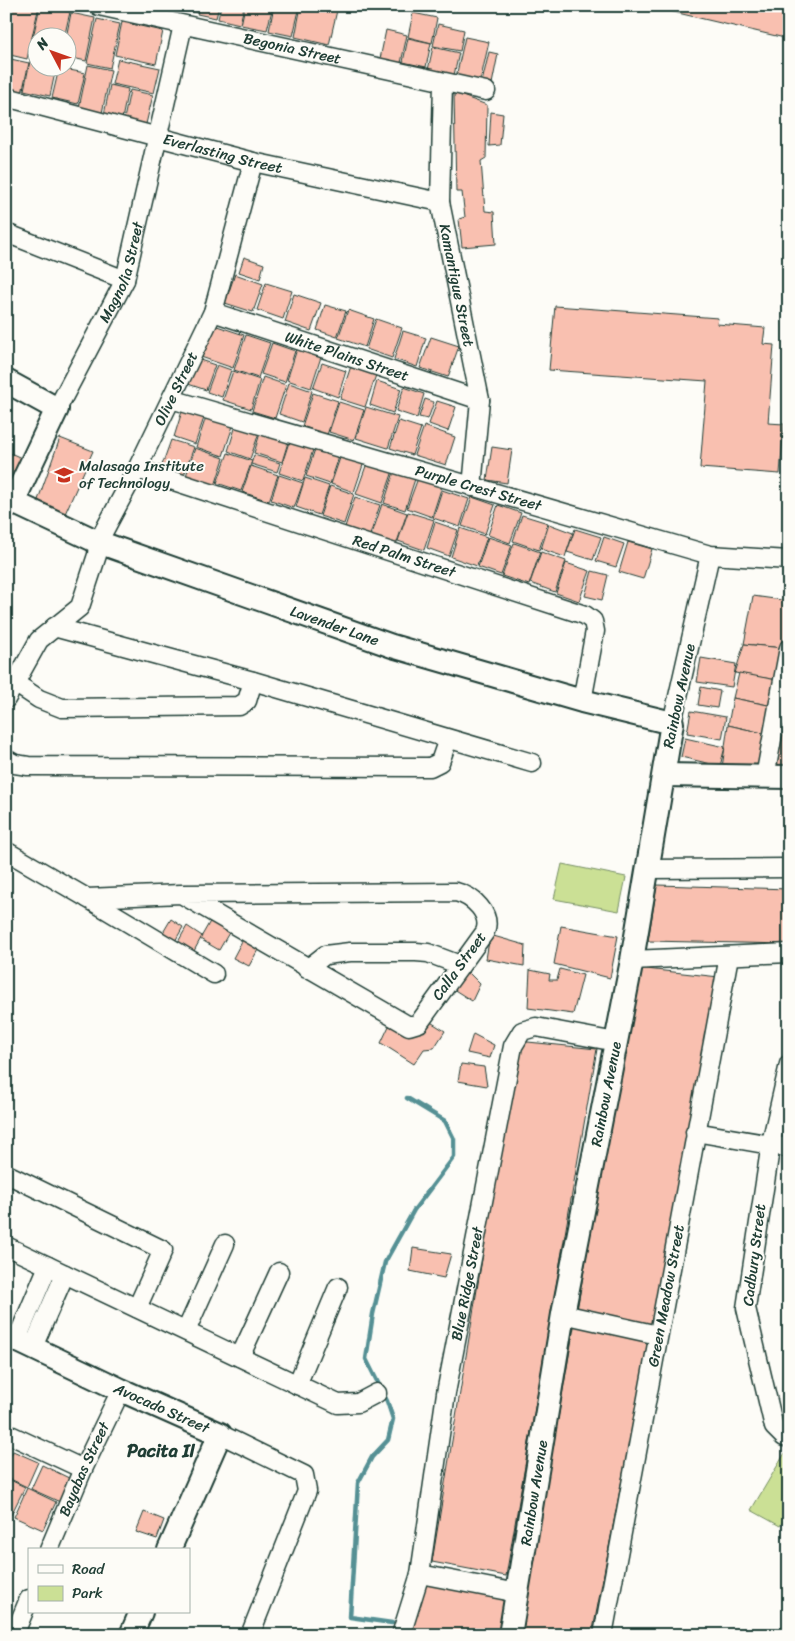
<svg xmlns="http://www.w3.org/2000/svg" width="795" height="1641" viewBox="0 0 795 1641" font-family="Sriracha,sans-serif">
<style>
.green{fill:#cbe095;stroke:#758e64}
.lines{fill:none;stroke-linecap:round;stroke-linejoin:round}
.stream{stroke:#549094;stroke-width:4.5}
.building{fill:#f9c0b0;stroke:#1f3d34}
.minor-casing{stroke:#1f3d34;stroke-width:21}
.tertiary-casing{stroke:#1f3d34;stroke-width:26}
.minor{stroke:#fdfcf7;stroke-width:18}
.tertiary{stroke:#fdfcf7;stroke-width:22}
.labels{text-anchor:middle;stroke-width:4;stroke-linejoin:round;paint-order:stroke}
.street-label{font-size:15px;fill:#1f3d34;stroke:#fdfcf7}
.poi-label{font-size:15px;fill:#1f3d34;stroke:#fdfcf7;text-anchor:start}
.quarter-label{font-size:18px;font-weight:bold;fill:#1f3d34;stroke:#fdfcf7}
</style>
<rect width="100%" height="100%" fill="#fdfcf7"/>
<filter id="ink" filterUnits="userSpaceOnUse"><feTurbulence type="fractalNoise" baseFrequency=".02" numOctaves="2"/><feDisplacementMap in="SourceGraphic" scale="10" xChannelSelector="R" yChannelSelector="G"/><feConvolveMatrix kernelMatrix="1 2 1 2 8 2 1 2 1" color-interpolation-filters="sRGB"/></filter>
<g filter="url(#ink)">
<g class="green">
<polygon points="562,864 626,877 619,911 554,899"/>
<polygon points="785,1453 789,1455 789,1511 780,1526 751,1510"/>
</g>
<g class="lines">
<polyline class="stream" points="392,1623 350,1617 358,1483 372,1457 388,1440 393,1419 387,1401 366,1359 373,1314 385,1262 414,1210 454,1157 454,1139 445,1121 407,1098"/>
</g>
<g class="building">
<polygon points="6,6 11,6 6,29"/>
<polygon points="13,6 39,6 27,59 6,54 6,38"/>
<polygon points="40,6 70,12 64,38 38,38 38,57 29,55"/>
<polygon points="181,6 198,6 197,13 180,9"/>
<polygon points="199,6 219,6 216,18 197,14"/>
<polygon points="221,6 244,6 240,24 218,19"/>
<polygon points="245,6 273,6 267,30 241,25"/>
<polygon points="274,6 300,6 293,36 269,31"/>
<polygon points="301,6 338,6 329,45 295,37"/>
<polygon points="648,6 789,6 789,39"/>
<polygon points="71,13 95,18 86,61 68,57 68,38 66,38"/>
<polygon points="413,13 437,18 432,43 408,37"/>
<polygon points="97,19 120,24 110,68 87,63"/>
<polygon points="122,22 163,31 156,64 115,55"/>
<polygon points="438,24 464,30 460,51 433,46"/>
<polygon points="386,30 407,35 401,63 380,59"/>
<polygon points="465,37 489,42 480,82 456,77"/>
<polygon points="408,38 431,43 426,67 403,62"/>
<polygon points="433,47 459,53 454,75 428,70"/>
<polygon points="489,52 498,54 492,84 482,82"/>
<polygon points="6,58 29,63 22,93 6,90"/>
<polygon points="118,59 160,68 154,93 112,84"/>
<polygon points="30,61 38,62 38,68 56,68 50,96 24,90"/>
<polygon points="88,65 111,70 102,113 79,108"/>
<polygon points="59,68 85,73 78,104 52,98"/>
<polygon points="110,85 128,89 122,119 104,115"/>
<polygon points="130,90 153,95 146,124 124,119"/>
<polygon points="454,93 487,105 486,158 481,161 485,211 494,212 496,244 462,247 459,219 465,217 462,192 456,192"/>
<polygon points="491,112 503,114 500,145 489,146"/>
<polygon points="244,257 264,264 260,279 239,272"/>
<polygon points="235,274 263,284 253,312 225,303"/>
<polygon points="266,283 292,291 283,319 257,310"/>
<polygon points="294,294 321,303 311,331 285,322"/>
<polygon points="325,305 346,311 337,337 317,330"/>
<polygon points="555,306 718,318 717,324 765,328 763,344 774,345 768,423 784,424 780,474 700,468 707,381 549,370"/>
<polygon points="348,310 374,319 365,347 338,338"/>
<polygon points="376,319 402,328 392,358 366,349"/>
<polygon points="214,325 244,335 233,368 198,356"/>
<polygon points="403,331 426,338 417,367 394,359"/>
<polygon points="246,335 270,343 258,378 234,370"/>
<polygon points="431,337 459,346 448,377 420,368"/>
<polygon points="272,343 295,351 285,382 261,374"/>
<polygon points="297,349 321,357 311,388 287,380"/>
<polygon points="197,359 215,365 206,390 188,384"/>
<polygon points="322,363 346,371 338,397 313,388"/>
<polygon points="217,365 231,370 222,397 207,392"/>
<polygon points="351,366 376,375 365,407 340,399"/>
<polygon points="233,371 260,380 251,409 223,400"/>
<polygon points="263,377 286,385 275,418 252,411"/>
<polygon points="377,381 401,389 393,413 370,405"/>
<polygon points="289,383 312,391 302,422 279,414"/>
<polygon points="404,387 424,394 417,418 396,411"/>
<polygon points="313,393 338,401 327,435 302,426"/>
<polygon points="425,399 434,402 428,419 419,417"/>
<polygon points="437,401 456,407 448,431 429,424"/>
<polygon points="339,402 364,410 354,440 329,432"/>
<polygon points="366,407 398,417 388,448 356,438"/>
<polygon points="183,408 205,415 195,444 174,437"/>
<polygon points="207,414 234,423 223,456 196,447"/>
<polygon points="399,421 421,428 412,455 390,448"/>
<polygon points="237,422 260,430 250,459 228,451"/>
<polygon points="424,426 455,437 446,465 414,455"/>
<polygon points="261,430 289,439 282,462 254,453"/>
<polygon points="60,438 93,451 64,516 38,500"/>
<polygon points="290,439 314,447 303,481 279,473"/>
<polygon points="171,440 194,447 184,475 161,468"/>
<polygon points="316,446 340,454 330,484 306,476"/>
<polygon points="492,447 512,450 507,483 487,480"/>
<polygon points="195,448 224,458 215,486 186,476"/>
<polygon points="6,451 28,461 15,490 6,486"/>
<polygon points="228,453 252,461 241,491 217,483"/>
<polygon points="254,455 280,463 277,472 251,464"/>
<polygon points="341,455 364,462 354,492 331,484"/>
<polygon points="367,463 393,471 382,503 356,494"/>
<polygon points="251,466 278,475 269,501 242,492"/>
<polygon points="394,472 415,479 405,510 384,503"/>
<polygon points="279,475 303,483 294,508 271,500"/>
<polygon points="305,478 329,486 319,515 296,507"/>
<polygon points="418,478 442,486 432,517 407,508"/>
<polygon points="330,486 354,494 344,524 320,516"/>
<polygon points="442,490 469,499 460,527 433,518"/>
<polygon points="355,497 380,505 370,535 345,527"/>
<polygon points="472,497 495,505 485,534 462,526"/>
<polygon points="382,504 407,513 396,545 371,537"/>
<polygon points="498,505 521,513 510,543 488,535"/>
<polygon points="408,512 434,520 424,550 398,541"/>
<polygon points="522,515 548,523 539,550 513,541"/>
<polygon points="435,522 458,530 449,556 427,548"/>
<polygon points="549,524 573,533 565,557 541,549"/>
<polygon points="460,528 487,537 477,566 451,557"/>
<polygon points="575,529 601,537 593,560 567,552"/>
<polygon points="488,537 512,545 501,575 478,567"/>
<polygon points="604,537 624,544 616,567 596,561"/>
<polygon points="628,542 652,549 643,579 619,572"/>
<polygon points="514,543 540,552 529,585 502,576"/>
<polygon points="541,552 566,561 555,592 530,583"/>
<polygon points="566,563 590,571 579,601 556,593"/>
<polygon points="592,571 608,575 602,600 585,596"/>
<polygon points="753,596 789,601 789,643 783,648 744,644"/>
<polygon points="744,644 783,648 777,680 735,673"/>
<polygon points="701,658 736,664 732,687 697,682"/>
<polygon points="739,673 777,680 773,706 733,698"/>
<polygon points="701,687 720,691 717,708 698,705"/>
<polygon points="733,698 773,706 767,734 728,725"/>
<polygon points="789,700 789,767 776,766"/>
<polygon points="691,711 726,717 722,739 687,733"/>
<polygon points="728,725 767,734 760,767 722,768"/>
<polygon points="685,738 725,747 720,766 681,757"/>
<polygon points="657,885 789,889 789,944 648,941"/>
<polygon points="212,918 230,931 219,950 200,939"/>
<polygon points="171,919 183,927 174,943 161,936"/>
<polygon points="187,926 202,936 194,951 178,942"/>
<polygon points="561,926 618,936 610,978 554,964"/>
<polygon points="490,935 525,945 524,966 486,959"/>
<polygon points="243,939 259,948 249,966 233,958"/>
<polygon points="463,967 480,984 472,1001 450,987"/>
<polygon points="637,968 719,977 592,1635 520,1635"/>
<polygon points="560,969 583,975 573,1014 528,1008 530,970 550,974 549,980 557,980"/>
<polygon points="429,1021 445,1031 434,1048 424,1049 414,1064 381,1043 389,1026 404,1031"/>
<polygon points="473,1034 494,1045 490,1058 467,1053"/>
<polygon points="518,1041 597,1049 506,1576 432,1562"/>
<polygon points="461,1064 484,1067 487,1086 458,1081"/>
<polygon points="413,1248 451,1254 444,1278 410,1271"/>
<polygon points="13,1451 38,1462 27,1487 6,1477 6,1465"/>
<polygon points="42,1465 71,1479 60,1502 31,1489"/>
<polygon points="6,1478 25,1487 11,1515 6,1513"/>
<polygon points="27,1488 56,1502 43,1530 14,1517"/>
<polygon points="144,1512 164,1520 157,1539 136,1532"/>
<polygon points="426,1580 508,1596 497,1635 410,1635"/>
</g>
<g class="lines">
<g class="minor-casing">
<g id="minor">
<path id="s1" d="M99,6L486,91"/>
<path id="s2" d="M443,83L440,202L480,400L472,487"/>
<path id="s3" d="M6,97L253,162L440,202"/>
<polyline points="6,233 125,280"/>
<path id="s4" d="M213,312L480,400"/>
<path id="s5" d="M171,399L710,555L789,560"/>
<path id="s6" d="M57,409L125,280L183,25"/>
<path id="s7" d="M137,469L585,615L593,621L595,631L582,701"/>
<polyline points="54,627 253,681 532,763"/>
<polyline points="15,683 39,699 62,708 239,706 247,701 253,681"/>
<path id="s8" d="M6,699L39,640L80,607L97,555L98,542L137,469L213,312L253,162"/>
<polyline points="672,723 710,555"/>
<polyline points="6,759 15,764 28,766 430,767 440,762 448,739"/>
<polyline points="765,777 789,648"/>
<path d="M6,851L87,898L181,894L456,892C473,896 492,914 485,932L419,1023L409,1026L181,894"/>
<polyline points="647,869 789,868"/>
<polyline points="87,898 214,974"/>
<polyline points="632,960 789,953"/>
<polyline points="307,969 325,955 350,952 416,952 428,953 460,965"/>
<polyline points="789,1064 771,1143 746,1308 774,1427 784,1437 789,1438"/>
<polyline points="695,1132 789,1148"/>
<polyline points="6,1179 9,1175 163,1250 137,1308"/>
<polyline points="6,1246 338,1404 358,1403 377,1393"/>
<polyline points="563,1314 658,1335"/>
<polyline points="186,1331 225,1244"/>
<polyline points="17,1339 48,1266"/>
<polyline points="33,1347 65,1274"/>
<polyline points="240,1357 279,1272"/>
<polyline points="297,1385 338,1287"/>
<polyline points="6,1433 83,1469"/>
<polyline points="220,1434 304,1475 307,1491 250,1635"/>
<path id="s9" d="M49,1550L83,1469L121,1390"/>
<polyline points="420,1574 518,1593"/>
<polyline points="14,1635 29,1599"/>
<path id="s10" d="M401,1635L420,1574L446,1393L513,1046L522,1031L536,1027L616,1042"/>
<path id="s11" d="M603,1635L729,956"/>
</g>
</g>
<g class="tertiary-casing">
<g id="tertiary">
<path id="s12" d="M6,381L57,409L13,502L98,542L392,646L582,701L672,723L632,960L563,1314L510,1635"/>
<polyline points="664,775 789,777"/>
<path id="s13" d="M6,1335L121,1390L220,1434L169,1550"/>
<polyline points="131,1635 141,1612"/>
</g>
</g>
<use href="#minor" class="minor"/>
<use href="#tertiary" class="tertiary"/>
</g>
</g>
<defs>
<g id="university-bare" transform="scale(1.5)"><path d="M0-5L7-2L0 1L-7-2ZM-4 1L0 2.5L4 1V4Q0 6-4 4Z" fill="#c8321e" stroke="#fdfcf7" stroke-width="2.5" paint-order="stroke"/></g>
</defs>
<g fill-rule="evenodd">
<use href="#university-bare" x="64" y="475"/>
</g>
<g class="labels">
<g class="street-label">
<text dy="5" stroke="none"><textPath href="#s1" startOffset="198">Begonia Street</textPath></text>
<text dy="5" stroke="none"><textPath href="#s3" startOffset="224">Everlasting Street</textPath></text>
<text dy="5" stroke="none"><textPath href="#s6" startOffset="152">Magnolia Street</textPath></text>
<text dy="5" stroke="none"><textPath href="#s2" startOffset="204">Kamantigue Street</textPath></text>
<text dy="5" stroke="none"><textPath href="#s4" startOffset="141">White Plains Street</textPath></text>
<text dy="5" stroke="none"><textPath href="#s8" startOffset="360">Olive Street</textPath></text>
<text dy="5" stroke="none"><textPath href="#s5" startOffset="320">Purple Crest Street</textPath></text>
<text dy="5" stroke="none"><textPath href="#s7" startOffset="281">Red Palm Street</textPath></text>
<text dy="5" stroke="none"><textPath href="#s12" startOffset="506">Lavender Lane</textPath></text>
<text transform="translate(679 696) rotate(-78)" y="5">Rainbow Avenue</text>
<text transform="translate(459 966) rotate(-54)" y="5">Calla Street</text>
<text transform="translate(606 1094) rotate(-79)" y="5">Rainbow Avenue</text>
<text transform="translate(754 1255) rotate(-83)" y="5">Cadbury Street</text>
<text dy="5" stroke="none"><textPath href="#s10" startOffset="358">Blue Ridge Street</textPath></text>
<text dy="5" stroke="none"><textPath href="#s11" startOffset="345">Green Meadow Street</textPath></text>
<text dy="5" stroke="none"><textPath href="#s13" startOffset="172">Avocado Street</textPath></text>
<text dy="5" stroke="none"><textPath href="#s9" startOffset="88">Bayabas Street</textPath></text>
<text transform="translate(534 1493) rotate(-81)" y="5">Rainbow Avenue</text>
</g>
<g class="poi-label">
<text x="79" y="471">Malasaga Institute<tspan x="79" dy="17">of Technology</tspan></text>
</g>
<g class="quarter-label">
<text x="161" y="1457">Pacita II</text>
</g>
</g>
<rect width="795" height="1641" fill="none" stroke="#fdfcf7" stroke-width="25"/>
<rect x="12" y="12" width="770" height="1616" fill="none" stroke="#1f3d34" stroke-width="2" filter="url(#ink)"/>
<rect x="28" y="1548" width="162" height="65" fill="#fdfcf7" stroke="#a4b0a9"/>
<rect x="38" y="1565" width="25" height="8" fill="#fdfcf7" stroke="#a4b0a9"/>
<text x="72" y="1574" font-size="15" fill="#1f3d34">Road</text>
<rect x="38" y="1586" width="25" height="15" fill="#cbe095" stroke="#a4b0a9"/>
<text x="72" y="1598" font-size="15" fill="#1f3d34">Park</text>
<g transform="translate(52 52) rotate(311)"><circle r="24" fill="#fdfcf7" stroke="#a4b0a9"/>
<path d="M0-4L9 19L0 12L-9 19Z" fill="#c8321e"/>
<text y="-8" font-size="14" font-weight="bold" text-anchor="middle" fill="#1f3d34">N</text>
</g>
</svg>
